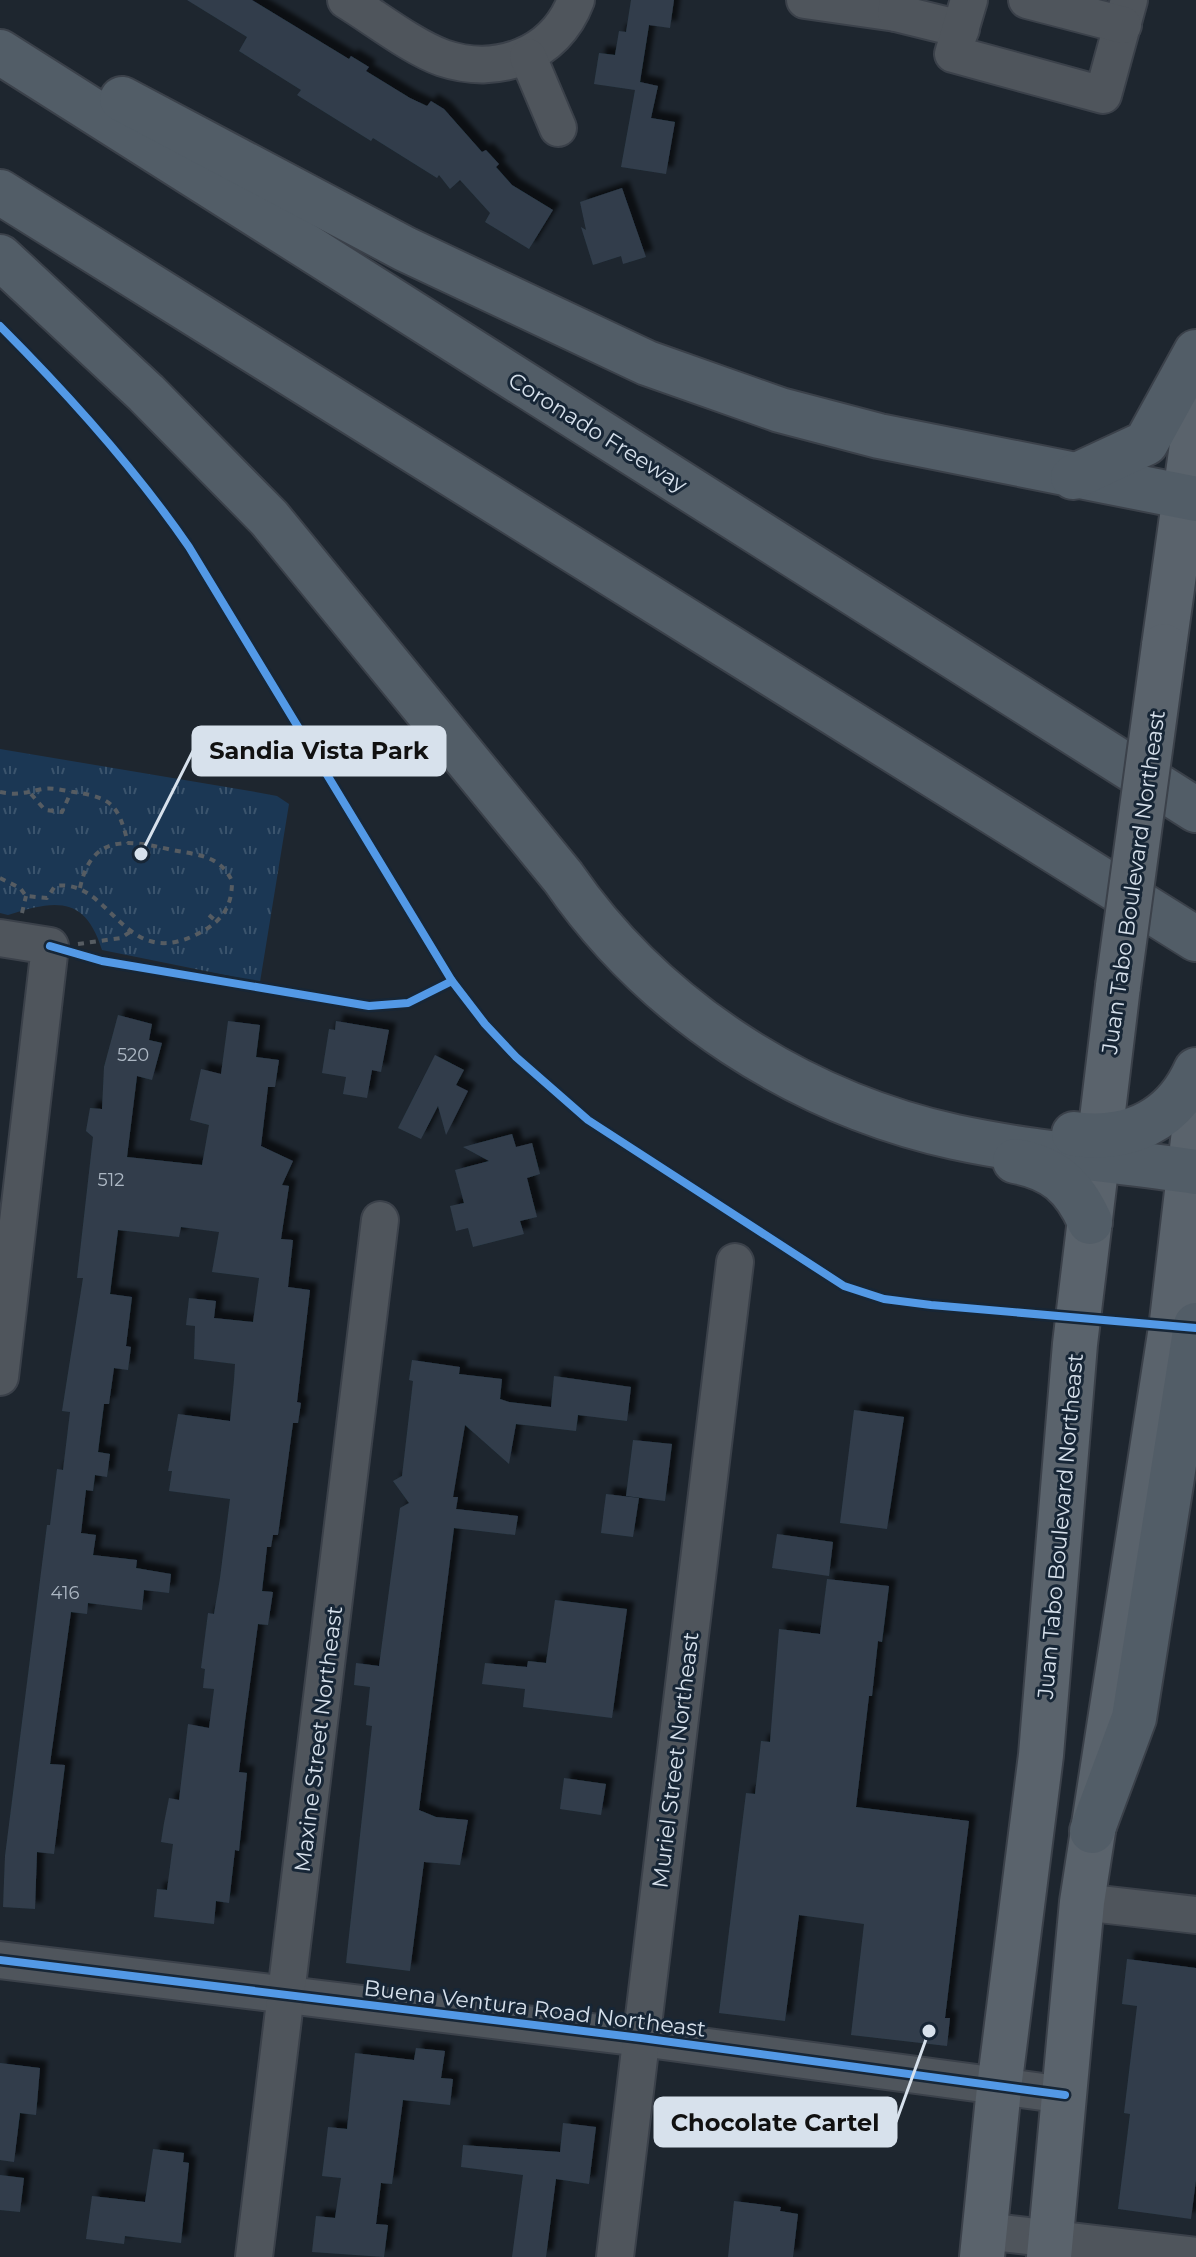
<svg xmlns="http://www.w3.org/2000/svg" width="1196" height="2257" viewBox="0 0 1196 2257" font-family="Montserrat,sans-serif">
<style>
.grass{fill:url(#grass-tufts)}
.building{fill:#303e4c;filter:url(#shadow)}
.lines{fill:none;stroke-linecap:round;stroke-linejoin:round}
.minor-casing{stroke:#3b414a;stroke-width:40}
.major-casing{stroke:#3b414a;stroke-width:48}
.highway-casing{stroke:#3b414a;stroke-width:48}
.path{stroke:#565c62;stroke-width:4;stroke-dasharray:6 6;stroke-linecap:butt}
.minor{stroke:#4f555c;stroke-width:36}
.major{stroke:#5a636c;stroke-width:44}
.highway{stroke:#525d67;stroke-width:44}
.major-bridge-casing{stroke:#3b414a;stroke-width:48;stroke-linecap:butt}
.major-bridge{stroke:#5a636c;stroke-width:44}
.cycleway-casing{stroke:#172636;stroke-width:13}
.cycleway{stroke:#5399e6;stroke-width:8}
.labels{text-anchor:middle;stroke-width:6;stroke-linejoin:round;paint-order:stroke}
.number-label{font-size:18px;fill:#adb8c4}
.street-label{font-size:22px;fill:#d7e1ec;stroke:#172636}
.leader{fill:none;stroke:#d7e1ec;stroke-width:3}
.callout-dot{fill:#d7e1ec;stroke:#172636;stroke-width:3}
.callout{fill:#d7e1ec;stroke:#d7e1ec;stroke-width:3}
.callout-label{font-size:24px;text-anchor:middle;font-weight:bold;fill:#111}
</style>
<defs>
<pattern id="grass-tufts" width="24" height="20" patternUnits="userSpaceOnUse" patternTransform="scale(2)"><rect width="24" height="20" fill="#1b3754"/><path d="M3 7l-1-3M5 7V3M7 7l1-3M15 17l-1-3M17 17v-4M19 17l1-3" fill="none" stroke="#3b546d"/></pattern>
<filter id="shadow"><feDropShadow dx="7" dy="-7" stdDeviation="2" flood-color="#0009"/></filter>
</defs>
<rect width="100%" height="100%" fill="#1e262f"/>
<path class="grass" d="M0,749L250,791L277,796L289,804L260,982L102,950C85,895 55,900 8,915L0,913Z"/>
<g class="building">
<polygon points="187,0 252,0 349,59 351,56 369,67 366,71 410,98 427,106 431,101 444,109 482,152 486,150 499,164 496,167 512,185 553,210 529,249 485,222 490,213 460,180 450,189 439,175 437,178 373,138 371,141 297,95 301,90 239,51 247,37"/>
<polygon points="631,0 674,0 670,28 649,25 640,82 658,86 651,118 675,122 666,174 621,167 635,90 594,84 599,53 615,55 619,31 626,32"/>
<polygon points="622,188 646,257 623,264 621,256 593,265 581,227 586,230 580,202"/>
<polygon points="118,1015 152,1024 149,1040 162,1043 152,1080 137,1076 127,1157 202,1165 209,1125 190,1120 201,1069 221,1074 228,1021 260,1025 256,1057 279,1060 275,1087 268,1087 261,1146 293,1161 282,1185 289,1186 281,1239 293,1240 288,1287 310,1290 297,1402 301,1403 298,1423 293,1423 278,1535 273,1535 271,1547 267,1547 262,1591 273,1592 268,1625 258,1624 245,1721 239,1772 247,1773 239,1851 235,1850 229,1903 216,1901 214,1924 154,1917 157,1889 167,1890 173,1844 161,1842 164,1823 169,1798 179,1800 188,1724 209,1728 214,1689 203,1688 205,1669 201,1668 208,1613 214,1614 220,1578 230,1499 169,1491 172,1471 168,1471 178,1414 230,1421 234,1380 235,1364 194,1359 195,1326 186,1325 189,1298 216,1301 214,1318 253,1322 259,1278 212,1272 219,1232 181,1227 179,1237 118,1230 110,1294 132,1297 126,1346 131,1347 128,1370 114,1368 109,1404 104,1404 98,1452 110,1454 107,1477 95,1475 93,1491 86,1490 81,1533 96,1535 93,1555 137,1560 136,1568 171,1574 169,1593 144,1590 142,1610 88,1603 87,1614 71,1612 50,1764 65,1765 54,1854 37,1852 35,1909 3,1907 5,1856 47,1525 50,1525 57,1469 63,1470 70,1412 62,1411 83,1278 77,1278 93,1137 86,1131 90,1108 102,1109 104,1067"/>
<polygon points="336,1021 389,1030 381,1072 372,1070 367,1098 343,1094 346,1077 322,1073 329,1029 335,1030"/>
<polygon points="435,1055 464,1070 456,1085 468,1091 446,1135 438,1106 421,1139 398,1128"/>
<polygon points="512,1134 516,1147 532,1143 540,1174 527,1178 537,1217 520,1221 524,1234 473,1247 468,1228 456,1231 450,1206 464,1203 455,1170 489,1161 463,1147"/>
<polygon points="412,1360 460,1367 459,1374 502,1379 500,1399 509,1402 551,1407 554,1376 631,1387 627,1421 578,1415 576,1431 516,1424 509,1464 465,1425 453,1497 458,1497 456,1509 518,1516 515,1535 454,1528 419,1810 436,1817 468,1820 460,1865 424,1862 410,1971 346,1963 372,1726 366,1725 370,1687 354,1685 356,1663 379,1666 400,1508 409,1503 393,1481 402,1476 413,1381 409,1380"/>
<polygon points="854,1410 904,1417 887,1529 840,1523"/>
<polygon points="633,1440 672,1444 665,1501 626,1496"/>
<polygon points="606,1494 639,1498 633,1537 601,1533"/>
<polygon points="777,1534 833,1542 829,1576 772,1568"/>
<polygon points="827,1579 889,1586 882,1642 878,1641 872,1696 869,1696 856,1807 969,1821 945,2018 950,2018 947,2046 851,2035 864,1924 799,1915 785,2021 719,2013 746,1793 755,1794 761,1741 770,1742 779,1629 820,1634"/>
<polygon points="555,1600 627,1609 612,1718 523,1707 525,1689 482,1684 485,1663 527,1667 528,1661 546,1663"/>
<polygon points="564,1778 606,1784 601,1815 560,1809"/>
<polygon points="1127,1959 1196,1968 1196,2180 1191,2219 1118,2209 1130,2114 1124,2113 1137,2006 1122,2004"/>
<polygon points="416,2048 445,2051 441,2078 453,2079 450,2105 403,2100 392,2184 381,2183 376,2224 388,2225 384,2257 312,2252 316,2216 335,2218 341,2178 322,2176 328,2127 347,2129 355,2053 414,2060"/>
<polygon points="0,2063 40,2068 36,2115 20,2113 14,2162 0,2160"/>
<polygon points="563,2123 596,2127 589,2184 556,2179 546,2257 512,2257 523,2175 461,2167 463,2145 560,2152"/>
<polygon points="153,2149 184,2153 183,2162 189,2163 181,2243 125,2236 124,2244 86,2239 92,2196 145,2202"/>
<polygon points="0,2175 24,2178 20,2212 0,2210"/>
<polygon points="734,2201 781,2207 780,2211 798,2214 793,2257 728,2257"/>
</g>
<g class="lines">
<g class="minor-casing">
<g id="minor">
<path d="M346,0C374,17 412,47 443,58C497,76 555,56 576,0"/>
<polyline points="805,0 896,13"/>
<polyline points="898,0 896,13 961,29"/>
<polyline points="969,0 953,54 1103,95 1129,0"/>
<polyline points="1027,0 1123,25"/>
<polyline points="528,57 558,128"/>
<polyline points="0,938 50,946 0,1377"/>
<polyline points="1082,1902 1196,1915"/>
<polyline points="0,1960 641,2038 1065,2095"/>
<polyline points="985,2231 1196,2256"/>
<polyline points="254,2257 380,1220"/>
<polyline points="615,2257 735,1262"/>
</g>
</g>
<g class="major-casing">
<g id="major">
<polyline points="1164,646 1196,416"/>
<polyline points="982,2257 999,2088 1041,1755 1075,1344 1118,986"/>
<polyline points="1049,2257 1082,1902 1172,1321 1196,1114"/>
</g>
</g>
<g class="highway-casing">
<g id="highway">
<polyline points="0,52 1196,810"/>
<polyline points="122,99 405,249 647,363 780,410 879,436 1196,499"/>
<polyline points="0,192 1196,939"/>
<path d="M0,257L146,393L269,518L563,877C654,1009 798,1102 955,1137C1034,1154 1116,1160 1196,1172"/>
<polyline points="1073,477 1146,443 1196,352"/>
<path d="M1074,1134C1129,1141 1173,1121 1196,1070"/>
<path d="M1015,1161C1054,1168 1074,1186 1090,1222"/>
<polyline points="1092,1831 1134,1718 1196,1325"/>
</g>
</g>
<g class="path">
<path d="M0,792C18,796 26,792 43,789C53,787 65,791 74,792C113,798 118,805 128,843"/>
<polyline points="31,794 45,810 62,812 71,792"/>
<path d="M0,878L20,888L26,896L47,898L55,886C114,877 123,981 208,928C226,916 232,902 232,881C219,853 193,855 168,849C124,839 91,836 80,888"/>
<polyline points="22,913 26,896"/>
<polyline points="209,915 217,922"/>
<polyline points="78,944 121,938 130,932"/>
</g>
<use href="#minor" class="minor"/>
<use href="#major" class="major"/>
<use href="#highway" class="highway"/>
<g class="major-bridge-casing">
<polyline id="major-bridge" points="1118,986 1164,646"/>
</g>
<use href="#major-bridge" class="major-bridge"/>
<g class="cycleway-casing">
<g id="cycleway">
<path d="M0,326C69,395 134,467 189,547L452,981L485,1024L516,1057L588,1120L844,1286L884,1299L931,1305L1196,1328"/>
<polyline points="50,946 102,961 369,1006 408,1003 452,981"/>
<polyline points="0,1960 641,2038 1065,2095"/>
</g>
</g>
<use href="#cycleway" class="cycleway"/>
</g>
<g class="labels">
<g class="number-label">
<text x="133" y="1061">520</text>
<text x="111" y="1186">512</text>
<text x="65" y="1599">416</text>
</g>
<g class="street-label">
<text transform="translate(598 432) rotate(32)" y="8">Coronado Freeway</text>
<text transform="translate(1133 882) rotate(-82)" y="8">Juan Tabo Boulevard Northeast</text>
<text transform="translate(1060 1526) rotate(-85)" y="8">Juan Tabo Boulevard Northeast</text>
<text transform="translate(318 1739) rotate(-83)" y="8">Maxine Street Northeast</text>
<text transform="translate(675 1760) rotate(-83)" y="8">Muriel Street Northeast</text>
<text transform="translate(535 2008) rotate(7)" y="8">Buena Ventura Road Northeast</text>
</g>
</g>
<path class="leader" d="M141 854L193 751M929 2031L896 2122"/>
<g class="callout-dot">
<circle cx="141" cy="854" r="8"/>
<circle cx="929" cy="2031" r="8"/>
</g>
<g class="callout">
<rect x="193" y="727" width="252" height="48" rx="8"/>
<rect x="655" y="2098" width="241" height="48" rx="8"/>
</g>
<g class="callout-label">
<text x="319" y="759">Sandia Vista Park</text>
<text x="775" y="2131">Chocolate Cartel</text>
</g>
</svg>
